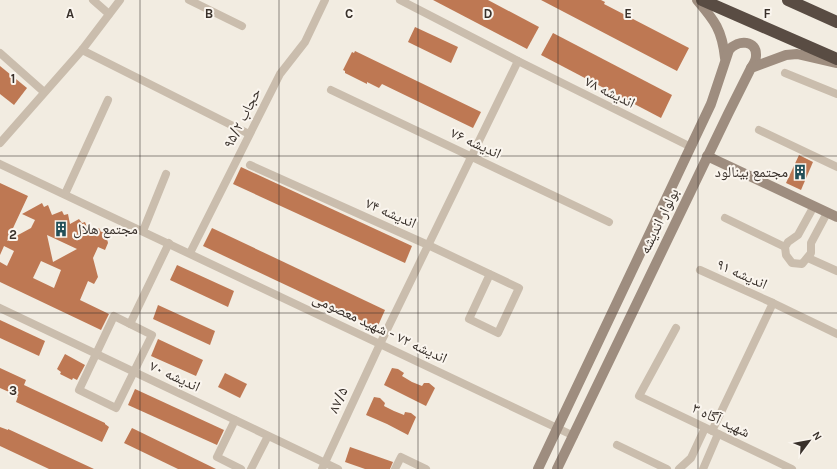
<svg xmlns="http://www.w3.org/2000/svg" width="837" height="469" viewBox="0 0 837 469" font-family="Karla,'Noto Naskh Arabic',sans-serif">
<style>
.building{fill:#be7853;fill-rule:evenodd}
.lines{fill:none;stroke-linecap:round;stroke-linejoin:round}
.street{stroke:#cabdad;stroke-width:8}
.secondary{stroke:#9e8d7f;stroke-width:10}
.highway{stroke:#594c43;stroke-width:12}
.grid{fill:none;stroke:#39312b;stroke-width:1;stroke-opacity:0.55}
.labels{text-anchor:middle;stroke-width:4;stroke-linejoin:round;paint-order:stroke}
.street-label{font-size:15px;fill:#39312b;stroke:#faf5ee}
.poi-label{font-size:15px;fill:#39312b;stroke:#faf5ee;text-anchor:end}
.grid-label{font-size:13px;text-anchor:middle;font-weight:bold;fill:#39312b;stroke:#faf5ee;stroke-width:4;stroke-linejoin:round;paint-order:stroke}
</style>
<rect width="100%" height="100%" fill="#f2ece1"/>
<g class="building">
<polygon points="433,0 488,0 539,27 527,49"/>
<polygon points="541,0 601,0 605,2 604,4 689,48 677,71"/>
<polygon points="415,27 458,47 451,63 408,42"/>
<polygon points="553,33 672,95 661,118 541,55"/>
<polygon points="355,51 481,112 473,128 382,84 379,88 367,82 367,84 345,73 345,71 343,70 352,52 354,53"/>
<polygon points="0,66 27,88 14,105 0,94"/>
<polygon points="799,155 813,162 801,190 786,183"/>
<polygon points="241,167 412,246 405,263 233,184"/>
<path d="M0,183L28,196L7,241L31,228L35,220L22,214L42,203L44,207L48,205L52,215L62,211L64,215L68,214L70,224L79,219L82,223L85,222L89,232L99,228L101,232L105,230L108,243L105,250L98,247L93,258L98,277L94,284L88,281L80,300L109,314L101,330L0,282V262L7,266L14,251L4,246L0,255ZM47,235L77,249L53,262ZM41,261L61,270L54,288L33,278Z"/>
<polygon points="212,228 385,310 377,328 203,246"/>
<polygon points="177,265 234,291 228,307 170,280"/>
<polygon points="158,305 215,331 210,345 153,319"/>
<polygon points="0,320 45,341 39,356 0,338"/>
<polygon points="158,339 203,360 196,376 151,356"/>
<polygon points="65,354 85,365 77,380 73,378 72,380 60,374 61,372 57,369"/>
<polygon points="0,368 26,380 24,385 105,423 105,424 109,427 102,442 16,402 18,396 0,388"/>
<polygon points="392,368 398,369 404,373 402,376 412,382 422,386 424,383 429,383 435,388 426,406 384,385"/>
<polygon points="225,373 247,384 240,398 218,387"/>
<polygon points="135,389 224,430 217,445 128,405"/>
<polygon points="374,397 380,398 385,403 384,406 394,411 404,415 405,412 411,413 416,417 408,435 387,424 366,415"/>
<polygon points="0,427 8,430 8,429 94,469 49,469 0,446"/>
<polygon points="132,428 216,469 178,469 124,443"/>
<polygon points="350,447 393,462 390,469 365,469 345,462"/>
</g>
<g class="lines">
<g class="street">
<polyline points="93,0 109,14"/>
<polyline points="189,0 242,26"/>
<polyline points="400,0 518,61 691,147"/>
<polyline points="82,50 249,134"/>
<polyline points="0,53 44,92"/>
<polyline points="785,73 837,94"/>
<polyline points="331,90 609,222"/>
<polyline points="759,130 837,167"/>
<polyline points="0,143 82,50 120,0"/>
<polyline points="0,164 574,436"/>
<polyline points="250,165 428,245 519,288 498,333 469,319 490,274"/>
<polyline points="65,194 108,100"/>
<polyline points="814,206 798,235 788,242 785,247 786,255 792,263 802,264 811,253 811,243 827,213"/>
<polyline points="725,218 785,247"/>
<polyline points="143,231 166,174"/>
<polyline points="190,253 280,74 305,42 325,0"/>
<polyline points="808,258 837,271"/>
<polyline points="700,270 773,303 837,334"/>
<polyline points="0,308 338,469"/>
<polygon points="114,316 152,335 116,408 79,390"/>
<polyline points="130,324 169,243"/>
<polyline points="676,328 639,396 792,469"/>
<polyline points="235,420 217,457 241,469"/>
<polyline points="712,431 773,303"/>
<polyline points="617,445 667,469"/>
<polyline points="251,469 268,436"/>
<polyline points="322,469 380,344 518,61"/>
<polyline points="395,469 401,457 426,469"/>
<polyline points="679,469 691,458 705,428"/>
<polyline points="703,469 718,434"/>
</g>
<g class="secondary">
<path d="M697,0C715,21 722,30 725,58"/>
<polyline points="707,156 837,217"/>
<path d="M538,469L711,104L729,50C738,39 757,40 756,56C756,60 753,65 751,68"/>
<polyline points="557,469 728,114 751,68 786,55 797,54 836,63"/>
</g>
<g class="highway">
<polyline points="702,0 837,59"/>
<polyline points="788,0 837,22"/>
</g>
</g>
<path class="grid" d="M140,0V469M279,0V469M418,0V469M558,0V469M698,0V469M0,156H837M0,313H837"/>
<defs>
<g id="building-bare" transform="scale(1.2)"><path d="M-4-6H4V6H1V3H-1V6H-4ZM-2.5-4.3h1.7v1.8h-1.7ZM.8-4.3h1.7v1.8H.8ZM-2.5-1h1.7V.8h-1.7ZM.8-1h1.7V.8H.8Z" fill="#234f58" stroke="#faf5ee" stroke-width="2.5" paint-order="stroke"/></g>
</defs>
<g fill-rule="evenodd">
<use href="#building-bare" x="800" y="172"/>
<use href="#building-bare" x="61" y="229"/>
</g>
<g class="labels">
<g class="street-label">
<text transform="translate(610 92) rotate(26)" y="5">اندیشه ۷۸</text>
<text transform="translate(242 118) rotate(-63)" y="5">حجاب ۹۵/۲</text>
<text transform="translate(476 143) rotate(25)" y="5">اندیشه ۷۶</text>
<text transform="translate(391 213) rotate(24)" y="5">اندیشه ۷۴</text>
<text transform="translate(659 221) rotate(-64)" y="5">بولوار اندیشه</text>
<text transform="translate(742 274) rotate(24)" y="5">اندیشه ۹۱</text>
<text transform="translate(380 328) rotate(25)" y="5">اندیشه ۷۲ - شهید معصومی</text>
<text transform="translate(175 376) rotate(25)" y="5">اندیشه ۷۰</text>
<text transform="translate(338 400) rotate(-65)" y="5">۸۷/۵</text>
<text transform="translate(721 420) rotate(25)" y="5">شهید آگاه ۳</text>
</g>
<g class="poi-label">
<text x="788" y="177">مجتمع بینالود</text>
<text x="73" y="234" text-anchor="start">مجتمع هلال</text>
</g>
</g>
<g class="grid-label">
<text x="70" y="18">A</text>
<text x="209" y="18">B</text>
<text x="349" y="18">C</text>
<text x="488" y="18">D</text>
<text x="628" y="18">E</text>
<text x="767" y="18">F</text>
<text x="13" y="83">1</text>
<text x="13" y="239">2</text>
<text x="13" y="395">3</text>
</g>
<g transform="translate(809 441) rotate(58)" stroke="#faf5ee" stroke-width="3" paint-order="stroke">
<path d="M0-3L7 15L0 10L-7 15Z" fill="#39312b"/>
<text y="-6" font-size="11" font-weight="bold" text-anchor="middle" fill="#39312b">N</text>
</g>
</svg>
